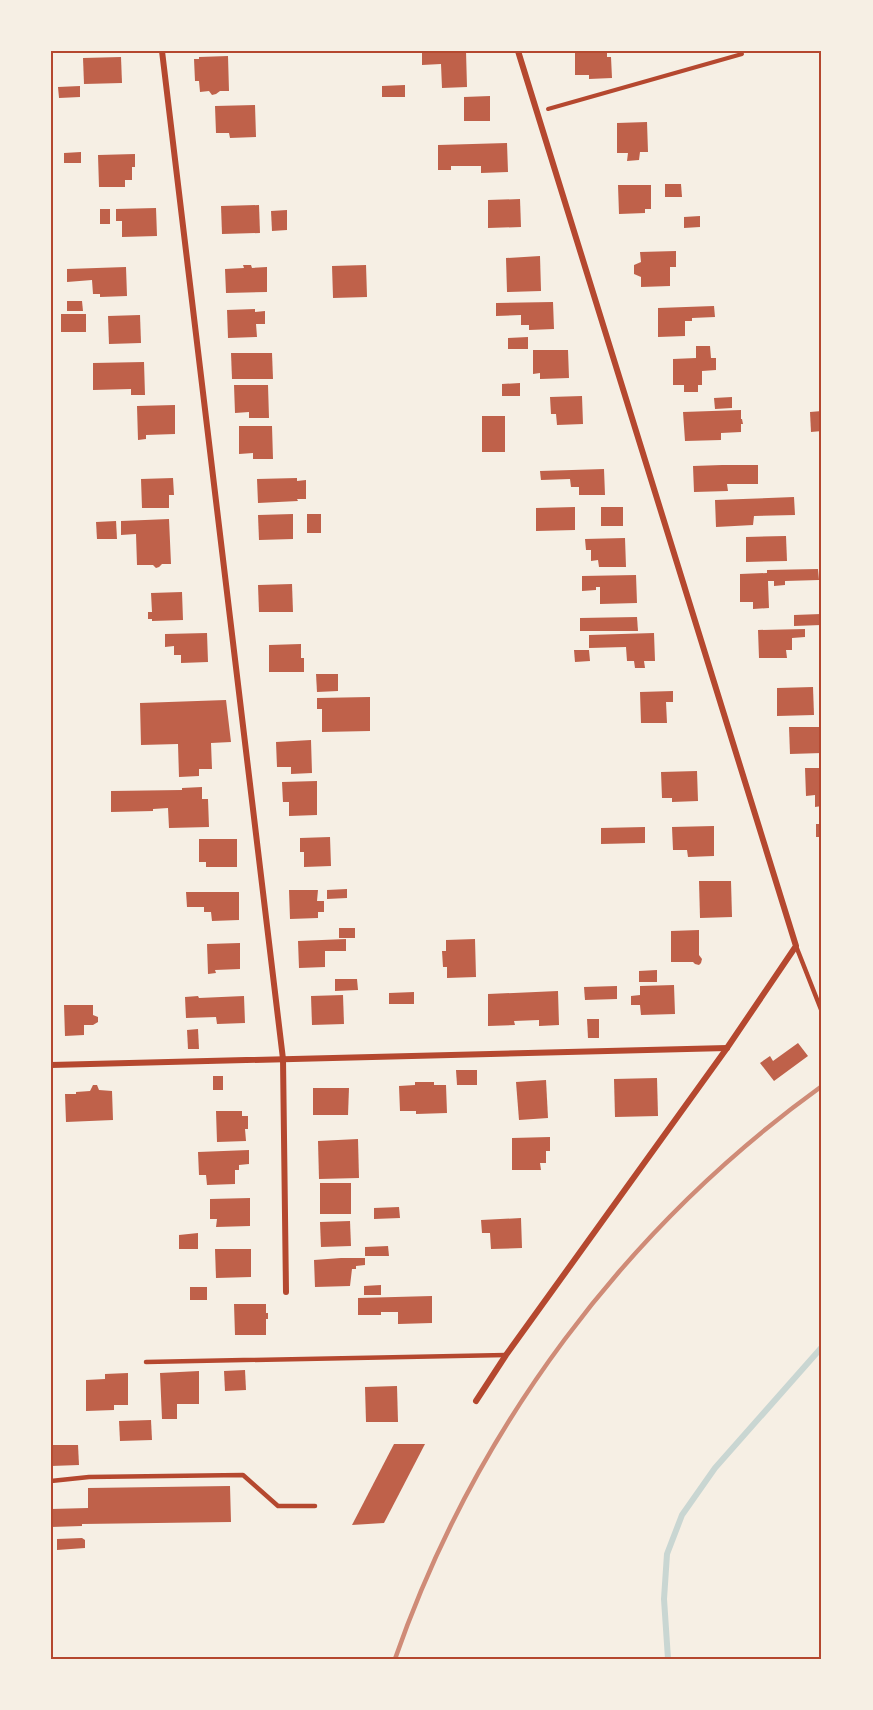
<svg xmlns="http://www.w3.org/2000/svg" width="873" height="1710" viewBox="0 0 873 1710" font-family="'PT Sans',sans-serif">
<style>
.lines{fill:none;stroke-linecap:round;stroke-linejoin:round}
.stream{stroke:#c9d6d2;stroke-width:6}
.building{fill:#bf614a}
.path{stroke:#b5482f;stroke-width:4}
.service{stroke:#b5482f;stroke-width:4.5}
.minor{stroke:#b5482f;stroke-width:6}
.rail{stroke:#cf8b77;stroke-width:4.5}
.neatline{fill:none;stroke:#b5482f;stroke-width:2}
</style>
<rect width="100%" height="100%" fill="#f6efe4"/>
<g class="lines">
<polyline class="stream" points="668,1659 664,1599 667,1554 682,1515 715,1468 822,1347"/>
</g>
<g class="building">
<polygon points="422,51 466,51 467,87 442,88 441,64 422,65"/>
<polygon points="575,51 607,51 607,57 611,57 612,78 589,79 589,75 575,75"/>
<polygon points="228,56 229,91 220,91 216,94 212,95 209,91 200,92 199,81 195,81 194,59 199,59 199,57"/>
<polygon points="121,57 122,83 84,84 83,58"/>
<polygon points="405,85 405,97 382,97 382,86"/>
<polygon points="80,86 80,97 59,98 58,87"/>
<polygon points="490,96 490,121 464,121 464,97"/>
<polygon points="255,105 256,137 230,138 229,133 216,133 215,106"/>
<polygon points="647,122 648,152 640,152 639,160 627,161 628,153 617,153 617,123"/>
<polygon points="507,143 508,172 481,173 481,166 451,166 451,170 438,170 438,145"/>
<polygon points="81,152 81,163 64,163 64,153"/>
<polygon points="135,154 135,167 132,167 132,180 125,180 125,187 99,187 98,155"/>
<polygon points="665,184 681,184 682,197 665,197"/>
<polygon points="618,185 651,185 651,209 645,209 645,213 619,214"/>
<polygon points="520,199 521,227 488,228 488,200"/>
<polygon points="259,205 260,233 222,234 221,206"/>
<polygon points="156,208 157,236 122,237 122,221 116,221 116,209"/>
<rect x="100" y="209" width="10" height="15"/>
<polygon points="287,210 287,230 272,231 271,211"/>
<polygon points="700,216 700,227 684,228 684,217"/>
<polygon points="676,251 676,267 670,267 670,286 641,287 641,277 634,274 634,265 641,262 640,252"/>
<polygon points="540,256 541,291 507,292 506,258"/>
<polygon points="243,265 251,265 252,268 267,267 267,292 226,293 225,269 244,268"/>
<polygon points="366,265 367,297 333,298 332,266"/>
<polygon points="126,267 127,296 100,297 100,294 93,294 92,280 67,282 67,269"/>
<polygon points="67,301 82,301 83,311 67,311"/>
<polygon points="553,302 554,329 529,330 529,325 521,325 521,315 496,316 496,303"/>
<polygon points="714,306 715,317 692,318 692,321 685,321 685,336 658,337 658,308"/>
<polygon points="255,309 255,312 265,311 265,324 256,324 257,337 228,338 227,310"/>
<rect x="61" y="314" width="25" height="18"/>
<polygon points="140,315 141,343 109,344 108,316"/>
<polygon points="528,337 528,349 508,349 508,338"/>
<polygon points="696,346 710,346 711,358 716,358 716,370 702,371 702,385 698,385 698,392 684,392 684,385 673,385 673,359 696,358"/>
<polygon points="533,350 568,350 569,378 540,379 540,373 533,374"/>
<polygon points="231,353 272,353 273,379 232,379"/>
<polygon points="144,362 145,395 131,395 131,389 93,390 93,363"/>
<polygon points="520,383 520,396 502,396 502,384"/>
<polygon points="234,385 268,385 269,418 249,418 249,412 235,413"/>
<polygon points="582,396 583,424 557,425 556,414 551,414 550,397"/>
<polygon points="732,397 732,408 715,409 714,398"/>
<polygon points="175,405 175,434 146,435 146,439 138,440 137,406"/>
<polygon points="741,410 741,419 742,419 743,424 741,424 741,432 721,433 721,440 685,441 683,412"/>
<polygon points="822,411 822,431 811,432 810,412"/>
<rect x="482" y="416" width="23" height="36"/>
<polygon points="239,426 272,426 273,459 253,459 253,453 239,454"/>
<polygon points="722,465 758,465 758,484 727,484 728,491 694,492 693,466"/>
<polygon points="604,469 605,495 579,495 579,487 571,487 570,479 541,480 540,471"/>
<polygon points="173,478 174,495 169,495 169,508 142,508 141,479"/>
<polygon points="297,478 297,481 306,480 306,499 297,499 298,501 258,503 257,479"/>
<polygon points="794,497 795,515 754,516 753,525 716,527 715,500"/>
<polygon points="575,507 575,530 536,531 536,508"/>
<rect x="601" y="507" width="22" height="19"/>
<polygon points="293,514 293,539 259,540 258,515"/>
<rect x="307" y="514" width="14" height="19"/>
<polygon points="169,519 171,564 162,564 159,567 156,568 153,565 137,565 136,534 121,535 121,521"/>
<polygon points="116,521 117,539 97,539 96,522"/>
<polygon points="786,536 787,561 746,562 746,537"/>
<polygon points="625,538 626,567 599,567 598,560 591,561 591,550 586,550 585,539"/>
<polygon points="818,569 819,580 785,581 785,585 774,586 774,581 768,581 769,608 753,609 753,602 740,602 740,574 767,573 767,570"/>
<polygon points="636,575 637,603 600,604 600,587 596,587 596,590 582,591 582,576"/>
<polygon points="292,584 293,612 259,612 258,585"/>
<polygon points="182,592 183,620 152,621 152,619 148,619 148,612 152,612 151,593"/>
<polygon points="821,614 821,625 794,626 794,615"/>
<polygon points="637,617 638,631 580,631 580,618"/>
<polygon points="805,629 805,637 792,638 792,650 786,650 787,658 759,658 758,630"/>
<polygon points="207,633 208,662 181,663 181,655 174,655 174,646 165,647 165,634"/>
<polygon points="654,633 655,661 644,661 645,668 635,668 634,661 627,661 626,647 589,648 589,635"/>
<polygon points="301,644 301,658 304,658 304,672 269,672 269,645"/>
<polygon points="574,650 589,650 590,661 575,662"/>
<polygon points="316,674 338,674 338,691 317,692"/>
<polygon points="813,687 814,715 777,716 777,688"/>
<polygon points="673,691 673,702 666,702 667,723 641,723 640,692"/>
<polygon points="370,697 370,731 322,732 322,709 317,709 317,698"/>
<polygon points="226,700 231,742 211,743 212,769 199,769 199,776 179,777 178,744 141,745 140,703"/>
<polygon points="789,727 822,727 822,753 790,754"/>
<polygon points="311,740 312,773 291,774 291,767 277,767 276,742"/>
<polygon points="805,768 822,768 822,806 815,807 815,795 806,796"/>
<polygon points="697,771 698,801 672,802 672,798 662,798 661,772"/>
<polygon points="317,781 317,815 289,816 289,802 283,802 282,782"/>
<polygon points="202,787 202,799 208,799 209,827 169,828 168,808 153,809 153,811 111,812 111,791 182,790 182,788"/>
<rect x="816" y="824" width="6" height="13"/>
<polygon points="714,826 714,856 688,857 687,850 673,850 672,827"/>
<polygon points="645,827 645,843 601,844 601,828"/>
<polygon points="330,837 331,866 304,867 304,852 300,852 300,838"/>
<polygon points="199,839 237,839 237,867 206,867 206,862 199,862"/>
<polygon points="699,881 731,881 732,917 700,918"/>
<polygon points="347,889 347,898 327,899 327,890"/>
<polygon points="289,890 318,890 317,901 324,901 324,912 318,912 318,918 290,919"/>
<polygon points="186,892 239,892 239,920 212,921 211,912 204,912 204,907 187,907"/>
<rect x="339" y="928" width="16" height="10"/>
<polygon points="699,930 699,955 702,959 701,963 699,965 695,964 693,962 671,962 671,931"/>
<polygon points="346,939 346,951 325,951 325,967 299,968 298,941"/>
<polygon points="475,939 476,977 447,978 447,967 443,967 442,951 446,951 446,940"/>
<polygon points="240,943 240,969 215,970 216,973 208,974 207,944"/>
<polygon points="657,970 657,982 639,982 639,971"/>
<polygon points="335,979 357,979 358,990 335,991"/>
<polygon points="674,985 675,1014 641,1015 640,1005 631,1005 631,996 640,995 640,986"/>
<polygon points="617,986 617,999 585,1000 584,987"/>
<polygon points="558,991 559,1025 539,1026 539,1020 514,1021 515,1025 488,1026 488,994"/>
<polygon points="414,992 414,1004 389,1004 389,993"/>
<polygon points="343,995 344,1024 312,1025 311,996"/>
<polygon points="198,996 199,998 244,996 245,1023 217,1024 216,1017 186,1018 185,997"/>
<polygon points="64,1005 93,1005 93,1015 98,1017 98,1022 93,1025 84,1025 84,1035 65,1036"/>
<polygon points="587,1019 599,1019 599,1038 588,1038"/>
<polygon points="198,1029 199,1049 188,1049 187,1030"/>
<polygon points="798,1043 808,1056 774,1081 760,1063 770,1056 773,1061"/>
<polygon points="456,1070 477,1070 477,1085 457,1085"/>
<rect x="213" y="1076" width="10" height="14"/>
<polygon points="657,1078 658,1116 615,1117 614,1079"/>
<polygon points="546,1080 548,1118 519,1120 516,1082"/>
<polygon points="415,1082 434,1082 434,1085 446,1085 447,1113 416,1114 416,1111 400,1111 399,1086 415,1085"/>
<polygon points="93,1085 97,1085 99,1090 112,1091 113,1120 66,1122 65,1094 76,1094 76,1092 90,1091"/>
<polygon points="313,1088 349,1088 348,1115 313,1115"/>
<polygon points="216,1111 242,1111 242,1116 248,1116 248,1129 245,1129 246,1141 217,1142"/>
<polygon points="550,1137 550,1151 546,1151 546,1163 540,1163 541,1170 512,1170 512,1138"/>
<polygon points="358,1139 359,1178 319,1179 318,1141"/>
<polygon points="249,1150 249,1164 239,1165 239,1170 235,1170 235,1184 207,1185 206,1175 199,1175 198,1152"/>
<rect x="320" y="1183" width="31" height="31"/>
<polygon points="250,1198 250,1226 216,1227 217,1219 210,1219 210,1199"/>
<polygon points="399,1207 400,1218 374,1219 374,1208"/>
<polygon points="521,1218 522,1248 491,1249 490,1233 482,1233 481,1220"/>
<polygon points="350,1221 351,1246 321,1247 320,1222"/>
<polygon points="198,1233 198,1249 179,1249 179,1235"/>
<polygon points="388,1246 389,1256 365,1256 365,1247"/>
<polygon points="215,1249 251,1249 251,1277 216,1278"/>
<polygon points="341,1258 365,1258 365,1265 356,1266 356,1269 352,1269 350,1286 315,1287 314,1260"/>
<polygon points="381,1285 381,1295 364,1295 364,1286"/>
<rect x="190" y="1287" width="17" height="13"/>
<polygon points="432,1296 432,1323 398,1324 398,1312 381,1312 381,1315 358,1315 358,1298"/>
<polygon points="234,1304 266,1304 266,1313 268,1313 268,1319 266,1319 266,1335 235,1335"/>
<polygon points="245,1370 246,1390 225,1391 224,1371"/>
<polygon points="199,1371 199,1404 177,1404 177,1419 162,1419 160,1373"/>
<polygon points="128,1373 128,1405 114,1405 114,1410 86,1411 86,1380 105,1379 105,1374"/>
<polygon points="397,1386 398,1422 366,1422 365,1387"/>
<polygon points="151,1420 152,1440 120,1441 119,1421"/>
<polygon points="394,1444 425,1444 384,1523 352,1525"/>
<polygon points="51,1445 78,1445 79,1465 51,1466"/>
<polygon points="230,1486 231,1522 82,1524 82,1526 51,1527 51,1509 88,1508 88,1488"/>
<polygon points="82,1538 85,1540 85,1548 57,1550 57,1539"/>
</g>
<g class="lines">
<polyline class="path" points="548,109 742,54"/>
<g class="service">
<polyline points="796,946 822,1012"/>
<polyline points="146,1362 506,1355"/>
<polyline points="51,1481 89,1477 243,1475 278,1506 315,1506"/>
</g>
<g class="minor">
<polyline points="162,51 283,1059 286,1292"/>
<polyline points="51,1065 727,1048"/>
<polyline points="476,1401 506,1355 727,1048 796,946 518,51"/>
</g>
<path class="rail" d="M395,1659C475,1429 625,1228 822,1086"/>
</g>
<rect width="873" height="1710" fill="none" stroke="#f6efe4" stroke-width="105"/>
<rect x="52" y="52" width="768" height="1606" class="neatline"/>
</svg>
